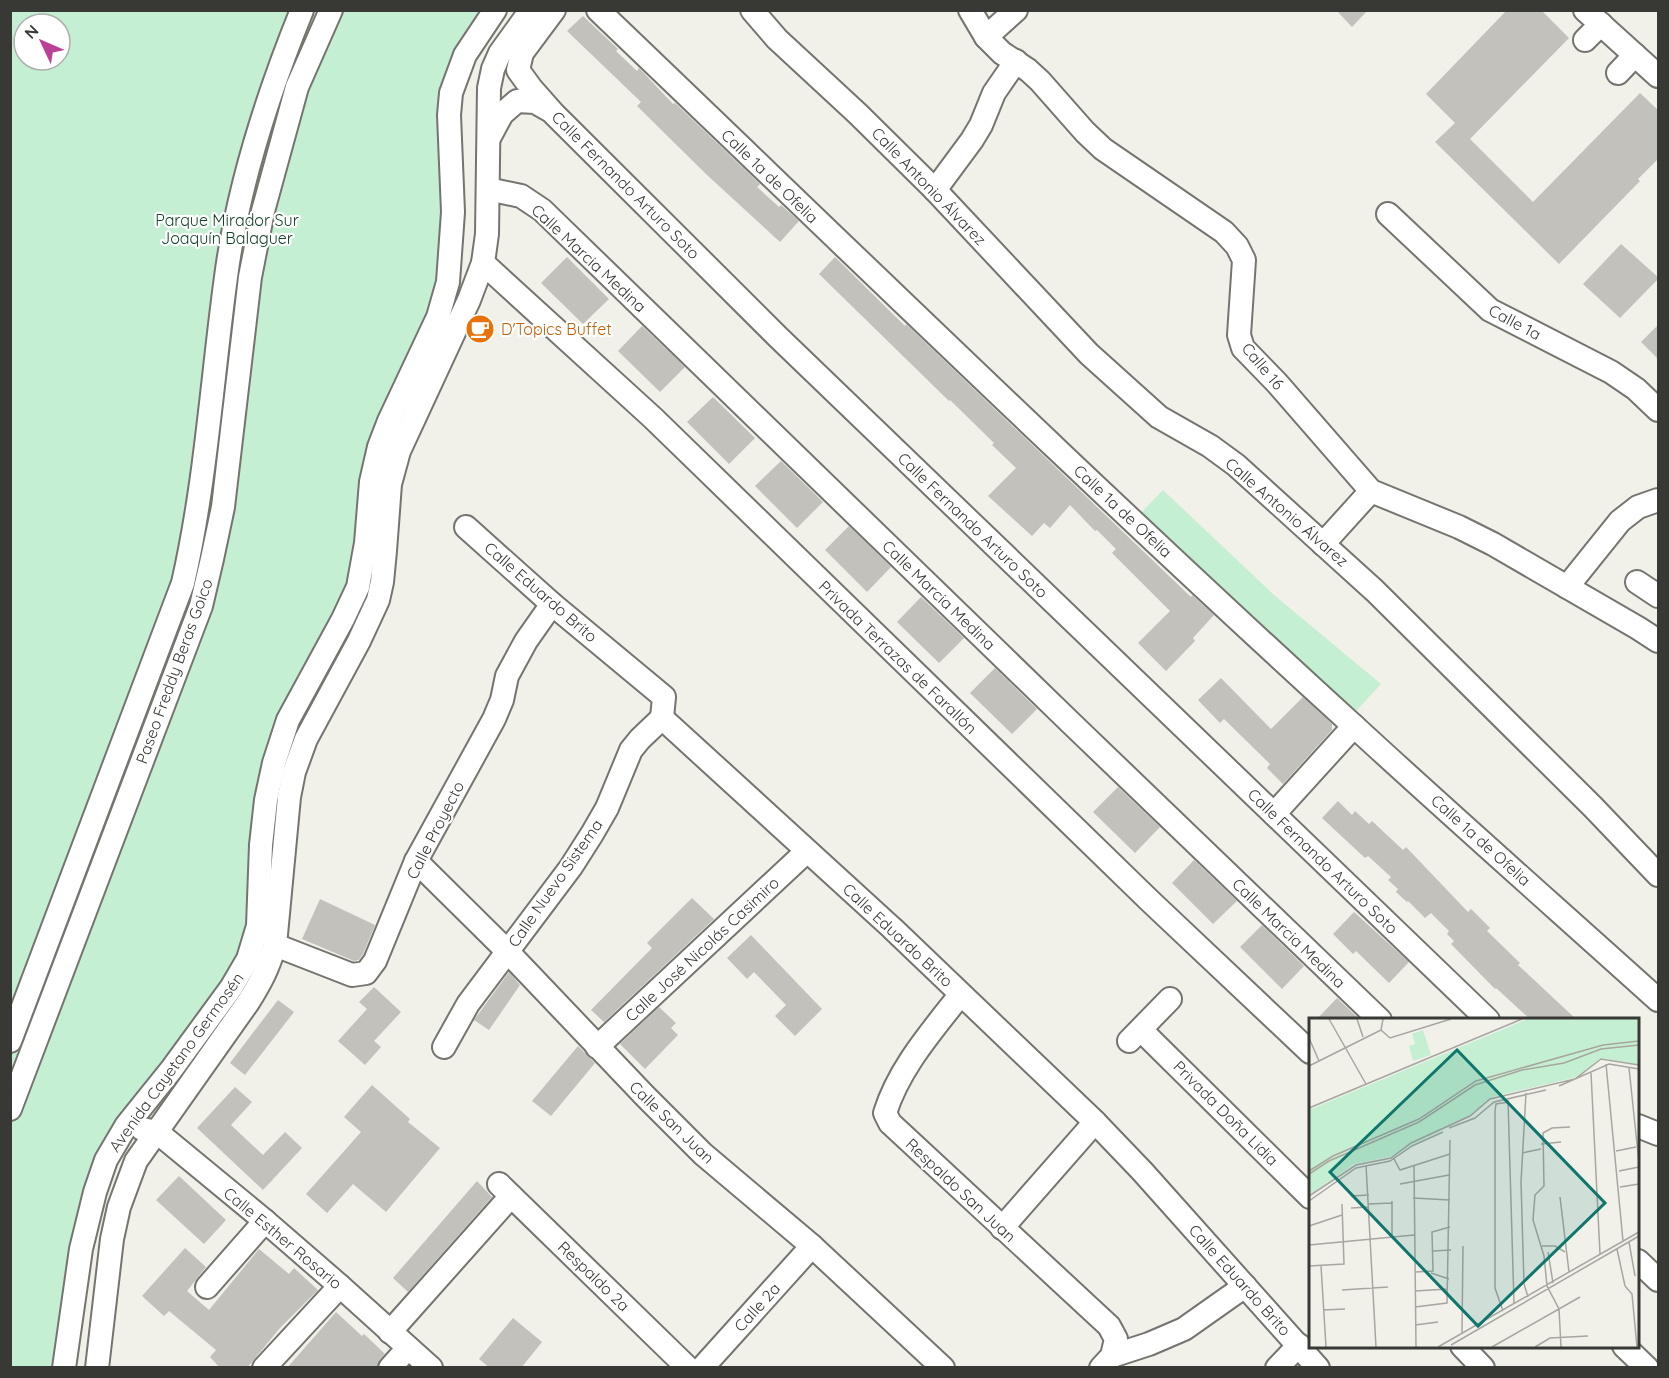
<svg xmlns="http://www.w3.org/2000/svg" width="1669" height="1378" viewBox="0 0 1669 1378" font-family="Quicksand,sans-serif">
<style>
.green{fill:#c5efd2;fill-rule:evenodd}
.building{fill:#c2c1bb}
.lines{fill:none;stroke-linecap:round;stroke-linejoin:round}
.minor-casing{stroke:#75746e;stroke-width:26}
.minor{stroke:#fff;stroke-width:22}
.labels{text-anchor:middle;stroke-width:4.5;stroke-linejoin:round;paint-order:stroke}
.street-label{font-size:16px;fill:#383835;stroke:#fff}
.park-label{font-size:16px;fill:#134228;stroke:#fff}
.food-label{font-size:16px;fill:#c56008;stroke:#fff;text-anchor:start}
.inset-road{fill:none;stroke:#a7a6a1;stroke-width:1.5}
.view{fill:#0f766e;fill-opacity:0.15;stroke:#0f766e;stroke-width:3}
.inset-edge{fill:none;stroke:#383835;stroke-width:3}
</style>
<rect width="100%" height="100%" fill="#f1f0e9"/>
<g class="green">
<path d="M10,11H488L456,57L438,289L357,543L348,590L298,685L241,956L132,1107L54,1368L10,1367ZM24,24H60V60H24Z"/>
<polygon points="1163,490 1274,595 1381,684 1355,712 1138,516"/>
</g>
<g class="building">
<polygon points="1336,10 1368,10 1352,27"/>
<polygon points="1507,10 1541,10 1569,38 1470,139 1533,202 1640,93 1659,111 1659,158 1638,179 1640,181 1559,264 1435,142 1455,123 1426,94"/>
<polygon points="583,16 618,49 616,51 637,71 639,68 673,104 675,103 760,184 757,187 779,207 781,205 799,221 780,242 707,175 637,106 641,102 567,31"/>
<polygon points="1621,244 1659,278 1620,318 1583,284"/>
<polygon points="567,257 609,299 583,324 541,283"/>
<polygon points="835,257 905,326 906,324 1191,597 1192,595 1214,615 1193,638 1195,641 1166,671 1138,643 1170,611 1112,553 1116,549 1097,530 1095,531 1070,505 1050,528 1044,523 1032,536 988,496 1016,468 992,445 994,443 950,400 949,401 819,274"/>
<polygon points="1659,324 1659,360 1641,342"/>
<polygon points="642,326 685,367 660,392 618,351"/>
<polygon points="713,397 755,438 729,464 687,422"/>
<polygon points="781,461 823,502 797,528 755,486"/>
<polygon points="849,526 891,567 867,592 825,550"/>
<polygon points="921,597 964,638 939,663 897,622"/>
<polygon points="995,668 1037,709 1012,734 970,693"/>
<polygon points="1221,678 1271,729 1303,697 1332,724 1332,730 1283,784 1267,768 1270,764 1224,719 1220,723 1198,700"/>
<polygon points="1118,787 1160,827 1135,853 1093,812"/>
<polygon points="1338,801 1352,815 1355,811 1369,824 1372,821 1403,850 1406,847 1468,912 1471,909 1490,928 1487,931 1520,963 1518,965 1577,1020 1531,1020 1496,988 1495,989 1451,944 1454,941 1447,934 1449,931 1431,913 1425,918 1408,901 1407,902 1396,892 1398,889 1388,880 1391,877 1368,856 1365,858 1322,818"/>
<polygon points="1194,860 1237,901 1213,924 1172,883"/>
<polygon points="692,898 714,919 604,1022 591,1010 652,948 647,943"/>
<polygon points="320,899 375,925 363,954 359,960 354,961 302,939"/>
<polygon points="1354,912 1409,962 1389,983 1356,951 1353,954 1333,934"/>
<polygon points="1262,925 1304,966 1282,989 1240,947"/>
<polygon points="751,935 822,1009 795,1036 775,1016 786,1005 754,972 747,979 727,958"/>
<polygon points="509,972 520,985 489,1030 474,1020"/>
<polygon points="374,987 401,1012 374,1041 381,1047 365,1065 338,1041 367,1009 359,1002"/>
<polygon points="1337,998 1360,1020 1316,1020"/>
<polygon points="278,1000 294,1012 245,1075 230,1063"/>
<polygon points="659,1007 676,1023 671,1028 678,1035 645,1069 620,1044"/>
<polygon points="578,1046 595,1063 551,1116 532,1101"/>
<polygon points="372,1085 410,1119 408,1122 440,1148 386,1212 353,1184 327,1213 306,1194 361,1132 344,1117"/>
<polygon points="235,1087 252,1102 231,1125 263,1155 285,1132 302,1148 263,1190 197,1128"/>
<polygon points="179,1176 226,1220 204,1244 156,1200"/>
<polygon points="477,1181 492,1197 408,1292 393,1278"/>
<polygon points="185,1248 206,1267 187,1291 209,1310 259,1249 289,1274 294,1268 318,1290 280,1328 247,1368 220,1368 210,1357 216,1350 169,1311 164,1316 142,1296"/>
<polygon points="336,1312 362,1336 364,1334 385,1354 380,1359 377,1368 287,1368"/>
<polygon points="513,1318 542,1342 521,1368 490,1368 479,1359"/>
</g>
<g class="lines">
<g class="minor-casing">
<g id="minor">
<polyline points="554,10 522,53 518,70 531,88 554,114 778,337 1488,1020"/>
<path d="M598,10C849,250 1098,493 1355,727C1455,819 1557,909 1658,1000"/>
<polyline points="752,10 777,39 858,114 935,190 1089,354 1159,417 1210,446 1236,465 1375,591 1593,807 1658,875"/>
<polyline points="970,10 986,37 1002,53 1028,70 1040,81 1085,132 1103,149 1224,232 1237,246 1244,260 1239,335 1243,348 1277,383 1371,491 1459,527 1493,544 1638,628 1658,641"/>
<polyline points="1585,10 1658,76"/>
<polyline points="986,37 1016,10"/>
<polyline points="1585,40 1601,24"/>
<polyline points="1618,73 1635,55"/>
<polyline points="489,138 502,114 517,101 535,102 549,110"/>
<polyline points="488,189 521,196 542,210 1073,725 1380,1020"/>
<polyline points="935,190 972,140 981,125 994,93 1016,61"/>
<polyline points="1388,214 1490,310 1611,372 1636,389 1658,410"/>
<polyline points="483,263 653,418 1150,901 1310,1052"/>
<polyline points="466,527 552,604 664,697 662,718"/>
<polyline points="1323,544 1371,491"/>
<polyline points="1637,582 1658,596"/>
<polyline points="1567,587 1620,521 1638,507 1658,500"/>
<polyline points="662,718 892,928 1095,1122 1142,1171 1318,1368"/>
<polyline points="1274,814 1354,726"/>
<polyline points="416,861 507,951 645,1096 703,1154 812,1246 943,1368"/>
<polyline points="275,945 352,975 366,973 375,961 416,861 494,719 502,700 507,676 526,641 552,604"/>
<path d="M960,995C932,1031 899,1068 885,1113L890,1123L1109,1326L1116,1339L1112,1356L1101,1368"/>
<polyline points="1141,1030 1310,1197"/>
<path d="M10,1041L183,583C206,482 212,379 226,277C238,185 267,96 302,10"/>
<polyline points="1129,1041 1170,999"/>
<polyline points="444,1047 468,1004 571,867 592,834 607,808 631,750 640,739 662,718"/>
<polyline points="597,1047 807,851"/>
<polyline points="10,1109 201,606 212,559 223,507 250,277 263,211 297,87 331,10"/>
<polyline points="1638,1126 1658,1134"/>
<polyline points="142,1129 157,1132 265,1221 340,1286 431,1368"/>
<polyline points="499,1184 688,1368"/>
<polyline points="1002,1228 1095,1122"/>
<polyline points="1638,1261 1658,1280"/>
<polyline points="207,1287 265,1221"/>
<polyline points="390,1332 511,1196"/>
<polyline points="1462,1346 1483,1368"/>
<polyline points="1624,1346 1647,1368"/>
<polyline points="1112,1356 1149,1344 1184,1329 1245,1286"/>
<polyline points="64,1368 81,1249 95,1192 106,1160 126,1126 171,1070 231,988 248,959 258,926 261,845 266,800 274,763 288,720 343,619 358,587 366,543 371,482 379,447 389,421 438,317 448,282 453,212 449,115 451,93 465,55 495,10"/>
<path d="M97,1368L112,1239L119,1207L136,1161L249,1001C262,980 268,968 275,945L289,797L294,772L306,739L359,641L378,600L382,582L385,551L390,484L399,451L469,300L483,263L487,234L489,88L493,69L500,53L531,10"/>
<polyline points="264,1368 340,1286"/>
<polyline points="390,1368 408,1348"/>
<polyline points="702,1368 812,1246"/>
<polyline points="1277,1368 1299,1345"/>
</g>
</g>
<use href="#minor" class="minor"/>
</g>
<defs>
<g id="cafe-disc" transform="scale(1.5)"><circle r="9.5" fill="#e8710a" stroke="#fff"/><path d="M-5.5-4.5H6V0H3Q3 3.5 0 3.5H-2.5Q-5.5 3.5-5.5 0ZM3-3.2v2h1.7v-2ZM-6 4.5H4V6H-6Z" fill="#fff"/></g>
</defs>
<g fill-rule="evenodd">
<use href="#cafe-disc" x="480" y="329"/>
</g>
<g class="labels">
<g class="street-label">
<text transform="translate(770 176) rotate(44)" y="6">Calle 1a de Ofelia</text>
<text transform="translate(626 185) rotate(45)" y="6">Calle Fernando Arturo Soto</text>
<text transform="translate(929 186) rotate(46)" y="6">Calle Antonio Álvarez</text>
<text transform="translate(589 258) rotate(43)" y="6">Calle Marcia Medina</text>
<text transform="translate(1515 322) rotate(28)" y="6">Calle 1a</text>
<text transform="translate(1263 366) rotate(50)" y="6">Calle 16</text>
<text transform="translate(1123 511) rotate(43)" y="6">Calle 1a de Ofelia</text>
<text transform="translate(1287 512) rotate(41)" y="6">Calle Antonio Álvarez</text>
<text transform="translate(973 525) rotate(44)" y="6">Calle Fernando Arturo Soto</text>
<text transform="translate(541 592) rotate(41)" y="6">Calle Eduardo Brito</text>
<text transform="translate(939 595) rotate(44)" y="6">Calle Marcia Medina</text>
<text transform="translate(898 657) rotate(44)" y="6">Privada Terrazas de Farallón</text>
<text transform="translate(174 671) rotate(-70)" y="6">Paseo Freddy Beras Goico</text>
<text transform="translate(435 830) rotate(-63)" y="6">Calle Proyecto</text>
<text transform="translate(1481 840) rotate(42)" y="6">Calle 1a de Ofelia</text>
<text transform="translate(1323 861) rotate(44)" y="6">Calle Fernando Arturo Soto</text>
<text transform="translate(555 883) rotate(-55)" y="6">Calle Nuevo Sistema</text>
<text transform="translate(1289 933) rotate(44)" y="6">Calle Marcia Medina</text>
<text transform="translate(898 935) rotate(43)" y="6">Calle Eduardo Brito</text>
<text transform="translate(702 949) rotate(-43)" y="6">Calle José Nicolás Casimiro</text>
<text transform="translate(176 1062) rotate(-54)" y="6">Avenida Cayetano Germosén</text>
<text transform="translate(1226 1113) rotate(45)" y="6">Privada Doña Lidia</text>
<text transform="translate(672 1122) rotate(44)" y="6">Calle San Juan</text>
<text transform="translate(961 1190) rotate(43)" y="6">Respaldo San Juan</text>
<text transform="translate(283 1238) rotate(40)" y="6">Calle Esther Rosario</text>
<text transform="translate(594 1276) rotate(44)" y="6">Respaldo 2a</text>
<text transform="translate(1240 1280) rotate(48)" y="6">Calle Eduardo Brito</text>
<text transform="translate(757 1307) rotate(-48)" y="6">Calle 2a</text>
</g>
<g class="park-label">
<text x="227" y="226">Parque Mirador Sur<tspan x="227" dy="18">Joaquín Balaguer</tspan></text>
</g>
<g class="food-label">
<text x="501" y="335">D'Topics Buffet</text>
</g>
</g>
<g transform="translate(1309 1018)">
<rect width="330" height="330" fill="#f1f0e9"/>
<path d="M219,1H330V47L292,40L268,59L183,79L160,98L84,138L45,146L0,177V92ZM114,12L122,37L104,43L100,28L106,26L103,16Z" fill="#c5efd2"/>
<path class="inset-road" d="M20,1L57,66M48,1L54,19M74,1L72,12L81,20L142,1M0,20L10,43M297,46L314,223M0,48L72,12M320,50L330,145M282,55L291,236M250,68L300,46L330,51M217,75L212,164L215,266L219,279M199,82L205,286M0,90L213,1M140,110L166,100L185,84L237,72M232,126L252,124M307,133L327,129M213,135L232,131M85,141L91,152L141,136M57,147L67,329M105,147L107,329M0,153L24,138L110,101L167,63L294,27L330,23M310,153L330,149M0,156L20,143L110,104L166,67L213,52L255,45L292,31L330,27M91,166L140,157M311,169L330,166M0,178L47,147L82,140L102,125L161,98L181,81L266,61L292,41L330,47M42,178L60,177M251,179L260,254M104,180L141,182M0,183L47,150L81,143L103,128L134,114M60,186L83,185M42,190L60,189M0,208L33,197M83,218V183M320,224L326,258M0,227L105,217M233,228H246L256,234M308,231L316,268L323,276L328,329M124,233L142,232M239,234L244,265M0,248L35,246L33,186M12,248L17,329M106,254L124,253L123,214L141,209M122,255L140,261M33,272L79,269M106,273L139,271M106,289L138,285L141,122M14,292L36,291M194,293L186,270V93L187,86L200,84M106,307L129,304M153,315L154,228M142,327L330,218M129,329L330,214M183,329L271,279M226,329L241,320L279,318M252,329L250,291L238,268L235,238L224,202L226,177L235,168L234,115L243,110L261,109"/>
<path class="view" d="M148,32L296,185L169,308L21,154Z"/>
<rect width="330" height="330" class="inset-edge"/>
</g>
<rect width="1669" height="1378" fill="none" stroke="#383835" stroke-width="24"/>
<g transform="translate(42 42) rotate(314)"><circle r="28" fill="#ffffff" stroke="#afafae" stroke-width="1.5"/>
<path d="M0-4.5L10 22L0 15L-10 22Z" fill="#ba4195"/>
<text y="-9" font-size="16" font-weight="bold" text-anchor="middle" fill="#383835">N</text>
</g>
</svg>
